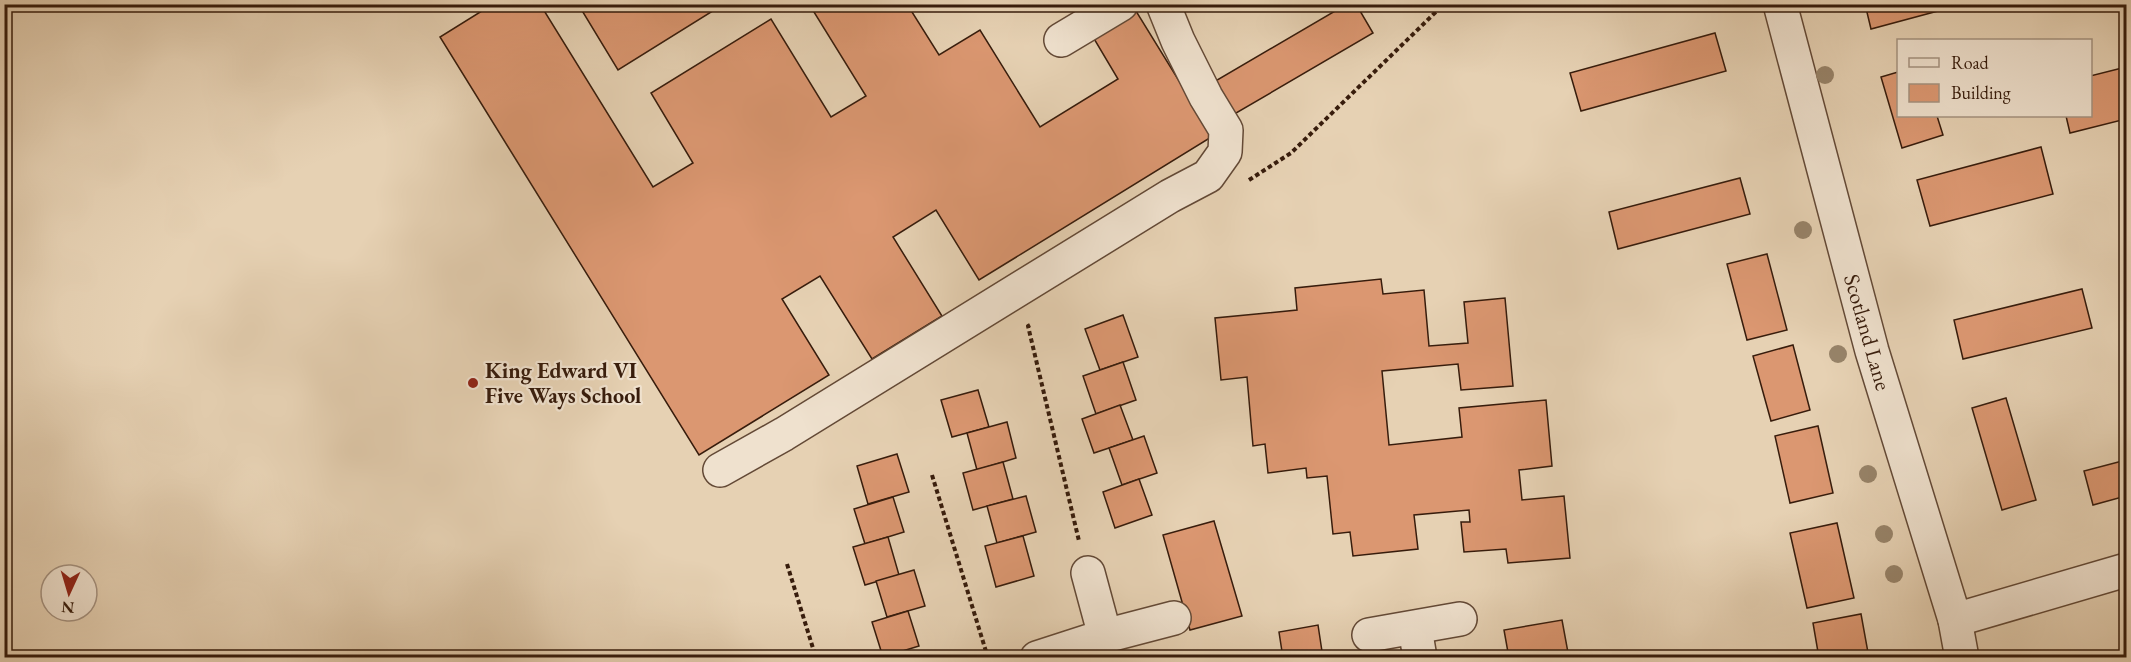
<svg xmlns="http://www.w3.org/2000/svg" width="2131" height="662" viewBox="0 0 2131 662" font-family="'EB Garamond',serif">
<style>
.building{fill:#db9771;stroke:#371c0c;stroke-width:1.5}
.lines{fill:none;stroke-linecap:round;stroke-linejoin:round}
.minor-casing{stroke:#634936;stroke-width:36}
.path{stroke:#371c0c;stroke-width:4;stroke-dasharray:4.5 3;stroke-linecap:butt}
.minor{stroke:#efe1ce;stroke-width:33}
.tree{fill:#978369}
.poi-dot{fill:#8f2418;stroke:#efe1ce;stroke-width:2}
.labels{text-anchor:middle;stroke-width:4.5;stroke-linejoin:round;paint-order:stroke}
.street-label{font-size:22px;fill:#371c0c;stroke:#efe1ce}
.poi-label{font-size:22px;font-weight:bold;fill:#371c0c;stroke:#efe1ce;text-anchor:start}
</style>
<rect width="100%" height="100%" fill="#e6d1b3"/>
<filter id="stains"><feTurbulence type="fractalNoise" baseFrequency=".00333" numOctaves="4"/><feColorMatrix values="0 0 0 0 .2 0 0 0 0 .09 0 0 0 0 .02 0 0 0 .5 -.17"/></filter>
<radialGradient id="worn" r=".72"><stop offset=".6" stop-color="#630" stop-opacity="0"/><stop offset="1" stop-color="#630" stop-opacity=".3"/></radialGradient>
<g class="building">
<polygon points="493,4 540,4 653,187 693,163 651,93 771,19 831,117 866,96 809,4 907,4 939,55 980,30 1040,127 1118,79 1093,37 1136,11 1213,136 979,280 936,210 893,237 942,316 872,359 820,276 782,299 829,375 699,455 440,37"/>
<polygon points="578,4 724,4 618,70"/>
<polygon points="1347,4 1356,4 1373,33 1231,116 1212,83"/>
<polygon points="1865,4 1964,4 1871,29"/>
<polygon points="2070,4 2101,4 2071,11"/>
<polygon points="1715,33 1726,71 1581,111 1570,73"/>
<polygon points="2126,67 2126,119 2070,133 2066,116 2090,116 2090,76"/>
<polygon points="1898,72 1898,116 1937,116 1943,135 1902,148 1881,77"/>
<polygon points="2041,147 2053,194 1930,226 1917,180"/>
<polygon points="1740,178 1750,214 1618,249 1609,212"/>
<polygon points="1767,254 1787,330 1747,340 1727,264"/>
<polygon points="1381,279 1383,294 1424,290 1429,346 1468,343 1464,302 1505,298 1513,386 1461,390 1458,364 1382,371 1389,445 1462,437 1459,408 1546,400 1552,466 1519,470 1522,500 1564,496 1570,558 1508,563 1506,549 1464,552 1461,522 1470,522 1469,510 1414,515 1418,549 1353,556 1350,532 1333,534 1327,476 1307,478 1306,468 1268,473 1265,444 1253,446 1247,377 1221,380 1215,318 1297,310 1295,288"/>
<polygon points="2082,289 2092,328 1963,359 1954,320"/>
<polygon points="1123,315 1138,357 1100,370 1085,329"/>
<polygon points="1793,345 1810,410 1771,421 1753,356"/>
<polygon points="1123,362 1136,400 1096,414 1083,376"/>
<polygon points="978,390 989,427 952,437 941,400"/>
<polygon points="2006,398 2036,500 2002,510 1972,408"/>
<polygon points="1120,405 1133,440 1094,453 1082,419"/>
<polygon points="1007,422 1016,458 977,470 967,433"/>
<polygon points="1818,426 1833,493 1790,503 1775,436"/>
<polygon points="1144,436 1157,473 1122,485 1109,448"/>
<polygon points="897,454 909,492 868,504 857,466"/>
<polygon points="2126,460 2126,496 2093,505 2084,471"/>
<polygon points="1003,462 1013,499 973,510 963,473"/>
<polygon points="1139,479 1152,515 1115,528 1103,492"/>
<polygon points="1026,496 1036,532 997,543 987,506"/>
<polygon points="893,497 904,532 865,544 854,509"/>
<polygon points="1214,521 1242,616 1190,630 1163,535"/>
<polygon points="1837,523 1854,598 1807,608 1790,533"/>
<polygon points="1023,536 1034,576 996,587 985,546"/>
<polygon points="888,537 899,575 865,585 853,547"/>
<polygon points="914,570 925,606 887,617 876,581"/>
<polygon points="908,611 919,646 883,657 872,622"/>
<polygon points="1861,614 1869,658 1819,658 1813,623"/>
<polygon points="1562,620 1569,658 1509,658 1504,630"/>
<polygon points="1318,625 1323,658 1283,658 1279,632"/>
</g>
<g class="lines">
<g class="minor-casing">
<g id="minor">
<polyline points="1780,4 1872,351 1955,620 1962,658"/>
<polyline points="1061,40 1121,4"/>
<polyline points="720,470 784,434 1170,196 1208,176 1225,152 1226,130 1206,97 1178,41 1163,4"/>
<polyline points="1955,620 2126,570"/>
<polyline points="1415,628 1420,658"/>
<polyline points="1369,635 1460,619"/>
<polyline points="1105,636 1174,618"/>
<polyline points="1037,658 1105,636 1088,573"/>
</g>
</g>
<g class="path">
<polyline points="1249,180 1291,153 1444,4"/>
<polyline points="1030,325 1028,326 1079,541"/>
<polyline points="932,475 988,658"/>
<polyline points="787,564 816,658"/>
</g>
<use href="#minor" class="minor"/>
</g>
<g class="tree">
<circle cx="1825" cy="75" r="9"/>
<circle cx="1803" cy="230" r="9"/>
<circle cx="1838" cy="354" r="9"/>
<circle cx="1868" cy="474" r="9"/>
<circle cx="1884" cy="534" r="9"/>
<circle cx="1894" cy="574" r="9"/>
</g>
<circle class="poi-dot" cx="473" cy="383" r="6"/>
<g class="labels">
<g class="street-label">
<text transform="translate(1868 332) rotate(74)" y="8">Scotland Lane</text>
</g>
<g class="poi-label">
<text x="485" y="378">King Edward VI<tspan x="485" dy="25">Five Ways School</tspan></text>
</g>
</g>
<rect width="2131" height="662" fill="none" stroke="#e6d1b3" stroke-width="24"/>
<rect x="6" y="6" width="2119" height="650" fill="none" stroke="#371c0c" stroke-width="3"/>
<rect x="12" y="12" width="2107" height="638" fill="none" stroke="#371c0c" stroke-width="1.5"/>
<rect x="1897" y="39" width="195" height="78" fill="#efe1ce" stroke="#a59280" stroke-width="1.5"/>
<rect x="1909" y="58" width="30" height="9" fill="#efe1ce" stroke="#a59280" stroke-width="1.5"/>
<text x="1951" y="69" font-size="18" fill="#371c0c">Road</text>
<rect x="1909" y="84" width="30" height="18" fill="#db9771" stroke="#a59280" stroke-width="1.5"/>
<text x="1951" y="99" font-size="18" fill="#371c0c">Building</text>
<g transform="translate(69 593) rotate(184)"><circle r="28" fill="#efe1ce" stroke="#a59280" stroke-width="1.5"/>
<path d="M0-4.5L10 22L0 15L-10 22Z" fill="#8f2418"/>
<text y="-9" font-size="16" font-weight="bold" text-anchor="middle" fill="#371c0c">N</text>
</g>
<rect width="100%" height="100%" filter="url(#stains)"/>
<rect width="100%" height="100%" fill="url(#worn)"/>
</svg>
